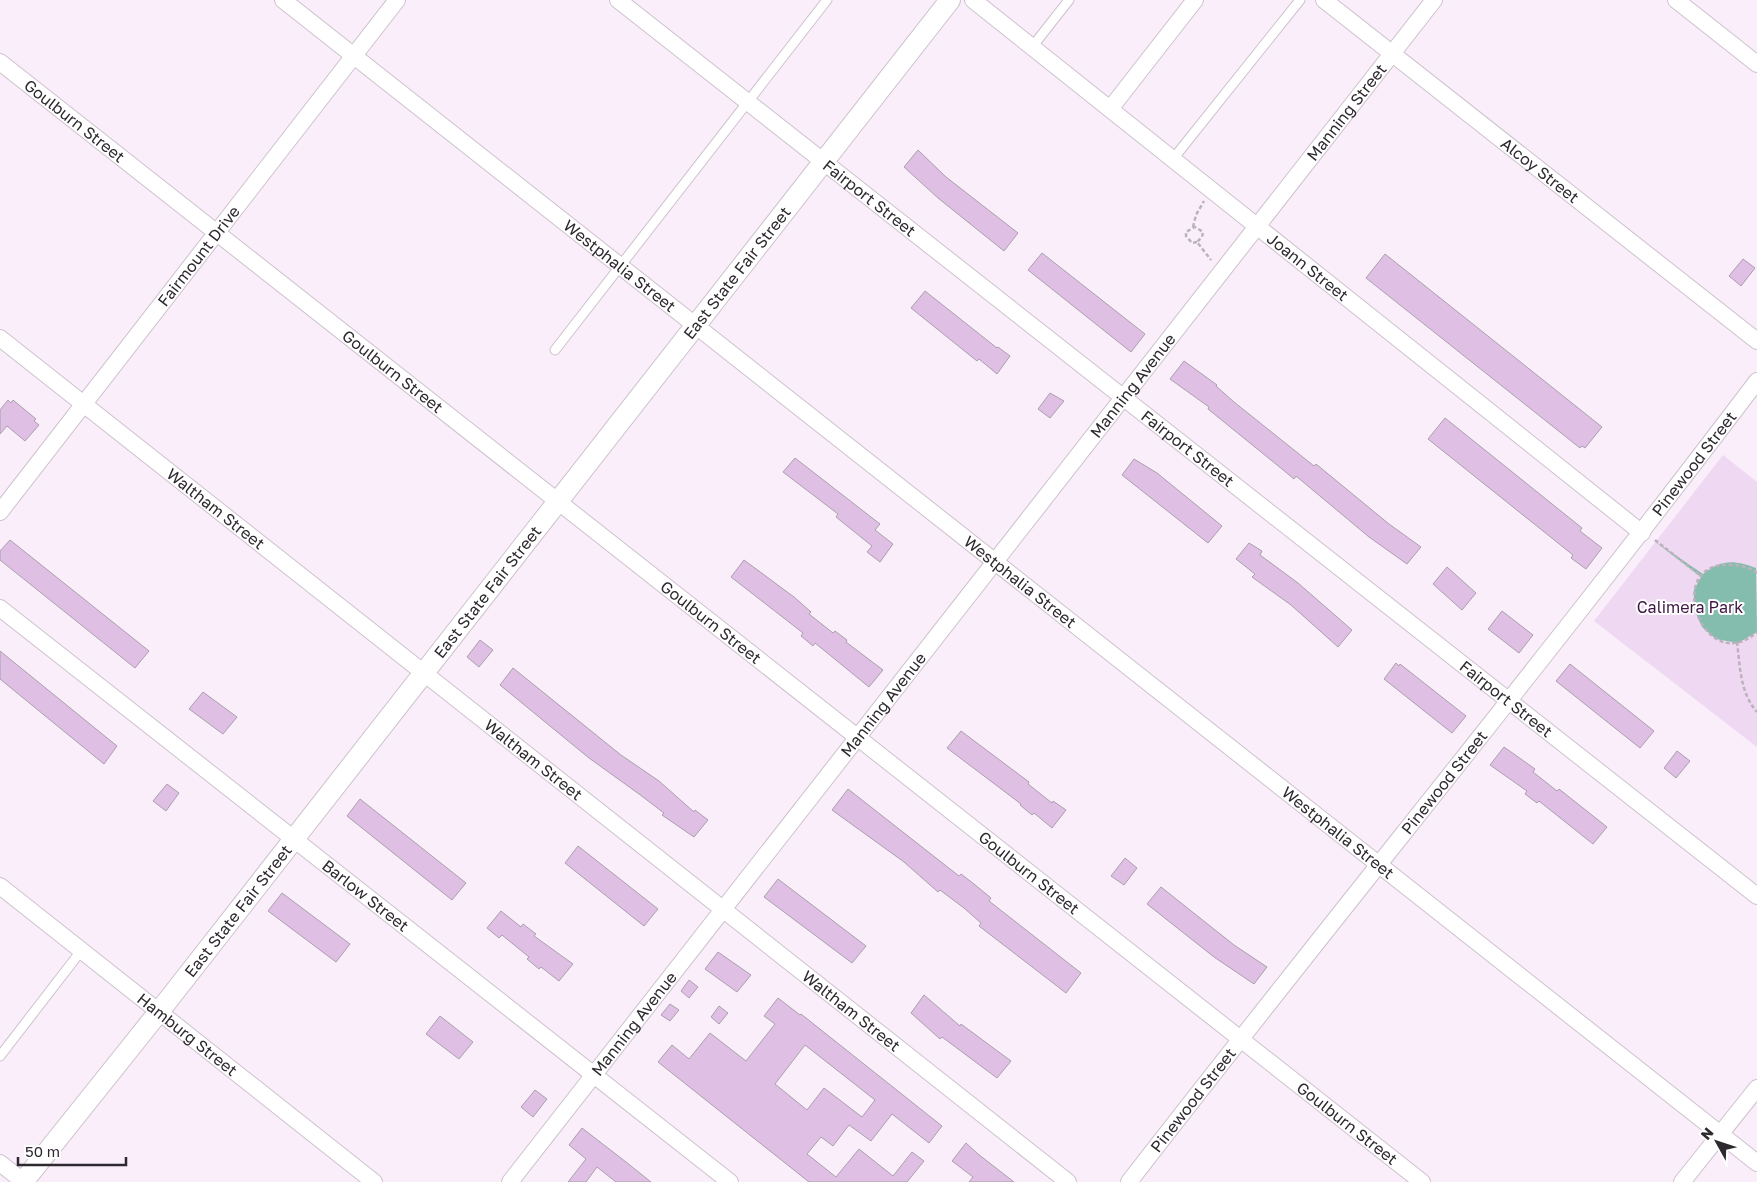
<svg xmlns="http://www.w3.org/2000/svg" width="1757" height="1182" viewBox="0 0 1757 1182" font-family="'Golos Text',sans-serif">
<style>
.green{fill:#efd8f2}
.water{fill:#84bcae}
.building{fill:#dfbfe4;stroke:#aaa0ac;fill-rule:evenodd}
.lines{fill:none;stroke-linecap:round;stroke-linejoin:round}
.service-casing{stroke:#cdc2ce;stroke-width:11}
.minor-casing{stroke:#cdc2ce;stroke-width:18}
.tertiary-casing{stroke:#cdc2ce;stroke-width:22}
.path{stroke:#bbb2bc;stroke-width:2.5;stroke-dasharray:4 2.5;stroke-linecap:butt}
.service{stroke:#fff;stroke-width:9}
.minor{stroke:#fff;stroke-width:16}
.tertiary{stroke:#fff;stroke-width:20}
.labels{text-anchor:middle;stroke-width:4;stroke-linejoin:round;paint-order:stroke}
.street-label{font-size:16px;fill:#2d292e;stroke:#fff}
.park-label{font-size:16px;fill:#3e1644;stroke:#fff}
</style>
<rect width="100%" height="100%" fill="#f9eefa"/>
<polygon class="green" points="1723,455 1757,482 1757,747 1594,621"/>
<path class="water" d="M1653,540L1703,574C1722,559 1734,560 1756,568L1757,632L1738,643L1716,639L1702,627L1694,609V590L1701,577Z"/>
<g class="building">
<polygon points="918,150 946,177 1018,233 1004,251 938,198 904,167"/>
<polygon points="1042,253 1145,334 1131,352 1028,270"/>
<polygon points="1385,254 1602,427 1585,448 1582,446 1580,448 1366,278"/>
<polygon points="1743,259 1755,268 1741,286 1729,276"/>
<polygon points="925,291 997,348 998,347 1010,356 997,374 979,359 977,361 911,308"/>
<polygon points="1184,361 1217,385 1216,386 1234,402 1314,466 1316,464 1389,524 1421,547 1407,564 1369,537 1296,476 1294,479 1282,469 1208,409 1209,407 1170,379"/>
<polygon points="1050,393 1064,401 1050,418 1038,409"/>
<polygon points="8,400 11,403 13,400 36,419 34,421 39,425 25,441 7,426 0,434 0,410"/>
<polygon points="1445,418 1582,528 1580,531 1602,548 1586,569 1571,558 1573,555 1428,439"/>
<polygon points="795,458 880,524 875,530 893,544 880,562 867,552 872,546 836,517 838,514 783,472"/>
<polygon points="1134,459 1157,473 1222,526 1208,543 1122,475"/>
<polygon points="10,540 149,651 135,668 0,560 0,551"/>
<polygon points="1249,543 1262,551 1260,555 1298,583 1352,630 1338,647 1291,605 1252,577 1255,574 1236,559"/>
<polygon points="744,560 794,597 811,612 809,614 833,633 835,631 847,640 846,642 883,670 869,687 815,643 813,646 801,636 803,633 731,577"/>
<polygon points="1447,567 1476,593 1462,610 1433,584"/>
<polygon points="1502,611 1533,635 1519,653 1488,629"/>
<polygon points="480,640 493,650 479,667 467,657"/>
<polygon points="0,651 117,746 104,764 0,679"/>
<polygon points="1396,663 1399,666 1400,664 1466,716 1452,733 1384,679"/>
<polygon points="1570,664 1654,731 1640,748 1556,681"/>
<polygon points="513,668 621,755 659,781 694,812 695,810 708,820 694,837 662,815 664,813 639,794 589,758 500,685"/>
<polygon points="203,692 237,717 223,734 189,709"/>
<polygon points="961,731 1029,782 1028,784 1052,803 1053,801 1066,810 1052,828 1034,813 1032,815 1020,805 1021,804 947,748"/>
<polygon points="1504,747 1535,769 1533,772 1557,791 1559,789 1607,827 1593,844 1539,801 1537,803 1525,794 1527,791 1490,765"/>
<polygon points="1677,751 1690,761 1676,778 1664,768"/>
<polygon points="167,784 179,793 166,811 153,801"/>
<polygon points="848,789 959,876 961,874 974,884 991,898 989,901 1081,973 1066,993 979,926 981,923 964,908 940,890 938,892 904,862 832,810"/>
<polygon points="360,799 466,883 452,900 347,816"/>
<polygon points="578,846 658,909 644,926 565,863"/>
<polygon points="1125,858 1137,868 1124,885 1111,876"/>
<polygon points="778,879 866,946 852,963 764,897"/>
<polygon points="1161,887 1234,945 1267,967 1254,984 1214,957 1147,904"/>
<polygon points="282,893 350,944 336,962 268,911"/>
<polygon points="501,911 521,927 523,924 536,934 534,936 573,964 559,981 541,967 539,969 527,959 529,957 502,935 499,938 487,928"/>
<polygon points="718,952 751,975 737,992 705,969"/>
<polygon points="689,980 698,987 689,998 681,991"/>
<polygon points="924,995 960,1026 961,1024 1011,1061 997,1078 942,1037 940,1039 911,1013"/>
<path d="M778,998L800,1015L801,1014L942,1126L929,1143L892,1114L871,1141L849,1125L833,1146L821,1137L807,1154L836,1177L859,1149L893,1176L912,1152L924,1161L907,1182H809L658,1062L672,1045L689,1059L710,1033L746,1061L775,1024L764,1016ZM805,1045L875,1100L862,1117L824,1088L807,1110L775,1084Z"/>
<polygon points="670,1004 679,1010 670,1021 661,1015"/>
<polygon points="719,1006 728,1013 719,1024 711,1017"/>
<polygon points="440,1016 473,1042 459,1059 426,1034"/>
<polygon points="535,1090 547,1099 533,1117 521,1107"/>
<polygon points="582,1128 626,1162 651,1182 616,1182 597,1167 586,1182 568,1182 586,1159 569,1145"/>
<polygon points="966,1143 978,1154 1014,1182 969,1182 973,1177 952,1161"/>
</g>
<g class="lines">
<g class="service-casing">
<g id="service">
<polyline points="1032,47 1069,0"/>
<polyline points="1173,159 1300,0"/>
<polyline points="555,350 827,0"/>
<polyline points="0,1056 81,951"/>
</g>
</g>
<g class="minor-casing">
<g id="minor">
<path id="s1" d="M283,0L1757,1163"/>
<path id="s2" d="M618,0L1757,896"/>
<path id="s3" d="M973,0L1642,533"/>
<path id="s4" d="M1324,0L1757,341"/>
<polyline points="1676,0 1757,64"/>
<path id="s5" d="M0,62L1422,1182"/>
<polyline points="1110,109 1195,0"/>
<path id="s6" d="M0,338L1068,1182"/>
<path id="s7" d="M0,512L397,0"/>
<path id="s8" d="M0,608L730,1182"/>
<path id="s9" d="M0,886L374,1182"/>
<polyline points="0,1163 24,1182"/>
<path id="s10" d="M510,1182L1434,0"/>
<path id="s11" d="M1129,1182C1337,913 1552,652 1757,381"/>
<polyline points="1682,1182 1757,1088"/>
</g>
</g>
<g class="tertiary-casing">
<g id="tertiary">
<path id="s12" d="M23,1182L158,1013L950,0"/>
</g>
</g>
<g class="path">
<polyline points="1193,227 1196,215 1204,201"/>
<polyline points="1197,242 1192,243 1186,236 1186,232 1195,227 1203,232 1202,237 1197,242 1211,260"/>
<polyline points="1655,540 1702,577"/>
<path d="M1757,573C1749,566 1735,564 1724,565C1664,568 1705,678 1757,632"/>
<path d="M1737,642C1740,666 1740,693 1757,712"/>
</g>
<use href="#service" class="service"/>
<use href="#minor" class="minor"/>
<use href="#tertiary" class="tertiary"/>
</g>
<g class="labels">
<g class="street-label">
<text dy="6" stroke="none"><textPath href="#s10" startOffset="1358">Manning Street</textPath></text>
<text dy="6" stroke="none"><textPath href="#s5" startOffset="95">Goulburn Street</textPath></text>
<text dy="6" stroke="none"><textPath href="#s4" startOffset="275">Alcoy Street</textPath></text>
<text dy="6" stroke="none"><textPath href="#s2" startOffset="320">Fairport Street</textPath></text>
<text dy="6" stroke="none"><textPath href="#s7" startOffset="324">Fairmount Drive</textPath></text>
<text dy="6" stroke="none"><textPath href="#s1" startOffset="429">Westphalia Street</textPath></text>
<text dy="6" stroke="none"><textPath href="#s3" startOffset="428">Joann Street</textPath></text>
<text dy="6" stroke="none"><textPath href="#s12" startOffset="1156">East State Fair Street</textPath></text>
<text dy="6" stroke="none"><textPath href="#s5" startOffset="500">Goulburn Street</textPath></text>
<text dy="6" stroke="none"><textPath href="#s10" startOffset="1011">Manning Avenue</textPath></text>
<text dy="6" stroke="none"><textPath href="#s2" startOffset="725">Fairport Street</textPath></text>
<text dy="6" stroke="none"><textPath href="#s11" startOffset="914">Pinewood Street</textPath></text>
<text dy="6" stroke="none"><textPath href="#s6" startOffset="275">Waltham Street</textPath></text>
<text dy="6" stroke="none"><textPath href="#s1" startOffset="939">Westphalia Street</textPath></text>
<text dy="6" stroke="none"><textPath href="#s12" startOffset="751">East State Fair Street</textPath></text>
<text dy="6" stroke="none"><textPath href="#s5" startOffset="905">Goulburn Street</textPath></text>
<text dy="6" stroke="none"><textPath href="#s2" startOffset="1130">Fairport Street</textPath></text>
<text dy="6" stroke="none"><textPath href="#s10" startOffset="606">Manning Avenue</textPath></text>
<text dy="6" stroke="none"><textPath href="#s6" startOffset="680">Waltham Street</textPath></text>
<text dy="6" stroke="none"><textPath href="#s11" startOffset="509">Pinewood Street</textPath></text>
<text dy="6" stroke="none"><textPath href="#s1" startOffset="1344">Westphalia Street</textPath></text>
<text dy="6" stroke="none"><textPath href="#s5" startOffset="1310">Goulburn Street</textPath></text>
<text dy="6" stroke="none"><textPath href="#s8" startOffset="465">Barlow Street</textPath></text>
<text dy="6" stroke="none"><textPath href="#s12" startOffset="346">East State Fair Street</textPath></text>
<text dy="6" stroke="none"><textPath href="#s6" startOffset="1085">Waltham Street</textPath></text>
<text dy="6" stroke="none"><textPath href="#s10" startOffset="201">Manning Avenue</textPath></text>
<text dy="6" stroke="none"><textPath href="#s9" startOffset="239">Hamburg Street</textPath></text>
<text dy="6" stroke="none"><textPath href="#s11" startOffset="104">Pinewood Street</textPath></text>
<text dy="6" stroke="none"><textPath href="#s5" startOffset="1715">Goulburn Street</textPath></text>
</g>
<g class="park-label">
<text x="1690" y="613">Calimera Park</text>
</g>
</g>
<g transform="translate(1717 1142) rotate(310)" stroke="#ffffff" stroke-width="4" paint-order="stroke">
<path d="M0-4L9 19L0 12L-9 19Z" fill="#2d292e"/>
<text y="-8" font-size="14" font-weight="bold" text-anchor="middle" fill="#2d292e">N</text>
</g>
<path d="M18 1157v8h108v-8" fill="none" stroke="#2d292e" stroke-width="2.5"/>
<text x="25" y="1157" font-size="15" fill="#2d292e" stroke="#ffffff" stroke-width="4" paint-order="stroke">50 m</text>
</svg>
